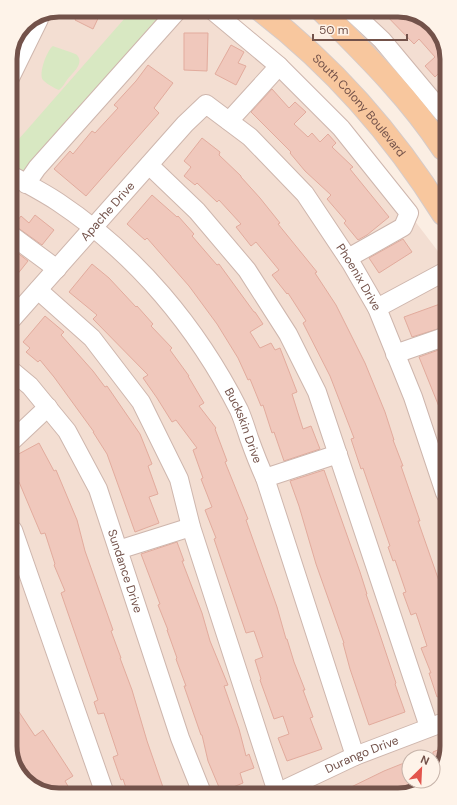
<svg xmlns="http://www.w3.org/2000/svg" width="457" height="805" viewBox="0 0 457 805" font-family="'DM Sans',sans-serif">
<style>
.residential{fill:#f3ded2}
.green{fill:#d8e8c2}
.building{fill:#f0c8bc;stroke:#e2ab9d}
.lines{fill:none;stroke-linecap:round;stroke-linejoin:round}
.minor-casing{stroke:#ceb6ad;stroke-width:20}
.major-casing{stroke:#d5cbc9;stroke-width:24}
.minor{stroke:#fff;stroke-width:18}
.major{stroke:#f8c79e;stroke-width:22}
.labels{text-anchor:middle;stroke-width:3.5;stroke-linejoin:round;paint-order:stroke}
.street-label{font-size:12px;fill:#73524a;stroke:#fef3e9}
.rim{fill:none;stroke:#73524a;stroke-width:5}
</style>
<rect width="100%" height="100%" fill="#fbeee3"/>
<g class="residential">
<polygon points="59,10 220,10 317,93 437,250 444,261 447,746 439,773 433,757 409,757 409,781 430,781 419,790 56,795 32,787 15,767 10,56 25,24"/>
<polygon points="334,10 401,10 425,18 442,38 443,132 411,87"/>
</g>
<g class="green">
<polygon points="132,10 173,10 11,194 11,148"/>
<path d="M53,46C58,48 74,53 77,55C85,64 71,74 67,80C64,84 63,87 59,90C54,88 47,84 43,80C38,74 47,50 53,46Z"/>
</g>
<g class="building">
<polygon points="80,10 102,10 93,29 75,20"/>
<polygon points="381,10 401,10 425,18 442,38 442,70 435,77 425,66 435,57 419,39 414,44"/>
<polygon points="184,33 208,33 207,71 184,70"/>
<polygon points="231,45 244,52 238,63 246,66 236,85 215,74"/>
<polygon points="148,65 173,83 154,108 159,113 86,196 54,169 70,151 73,154 92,131 95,133 118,108 114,105 136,81"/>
<polygon points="272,89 289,108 295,102 306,112 294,124 308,137 312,133 320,142 328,134 336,143 332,147 353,167 350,169 389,217 367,235 358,240 344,223 346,221 327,199 331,195 305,171 290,153 291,152 251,112"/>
<polygon points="202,138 220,152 219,155 241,176 241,177 260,198 280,223 278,224 317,272 315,273 336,305 365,363 385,412 394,440 393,440 403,466 401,466 420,521 418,521 446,601 447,694 437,697 429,673 431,673 421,648 427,646 416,613 411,615 403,593 406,592 395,560 393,561 388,547 390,546 363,468 361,469 351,439 354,438 330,376 303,323 306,321 288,293 287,294 272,275 279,270 256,242 251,246 236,227 241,224 219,200 217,202 197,183 195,185 184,176 191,167 184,161"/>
<polygon points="152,195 177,217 178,216 194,234 192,236 217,265 219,264 254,312 255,312 263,324 250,332 260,348 271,343 275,350 280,348 297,392 292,394 303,429 311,426 320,449 284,461 274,432 272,433 263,405 261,406 250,379 248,380 238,358 217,324 189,286 147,238 145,240 127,224"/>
<polygon points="35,215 54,230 42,245 14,225 21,216 29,223"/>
<polygon points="403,239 412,252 379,273 369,258"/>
<polygon points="11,248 28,261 12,281 12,272"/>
<polygon points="92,264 109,278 136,307 137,306 153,324 151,326 172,348 170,350 189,376 188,376 204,403 199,406 216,428 215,429 227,461 225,462 248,519 246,520 277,607 286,639 287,639 294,662 305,690 303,690 313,717 310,718 322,749 287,761 278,738 289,734 283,716 274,719 260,680 261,679 255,660 263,657 254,631 246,633 214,539 216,538 205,510 212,507 201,479 203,478 193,450 197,448 176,420 172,422 157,398 143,378 148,375 93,319 97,315 69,292"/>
<polygon points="440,304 444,315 444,327 412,337 404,317"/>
<polygon points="45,316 64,332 61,335 93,371 105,387 107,386 140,434 152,464 148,466 158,494 149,497 159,523 135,532 107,454 93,432 94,432 54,377 40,360 38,362 26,352 30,348 23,342"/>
<polygon points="444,348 445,419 444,419 419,357"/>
<polygon points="39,443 54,471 56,470 77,520 85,551 113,630 111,631 121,658 120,658 132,690 147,741 165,793 128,794 123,779 121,780 113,757 118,755 104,713 98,714 94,702 98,700 61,593 65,591 54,565 55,564 45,533 41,534 19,482 18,483 13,474 13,457"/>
<polygon points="324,470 360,572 367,594 366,594 378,629 396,683 395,684 405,712 369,725 350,669 343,643 344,643 316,564 299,506 290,481"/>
<polygon points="177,542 184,561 182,561 202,613 210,641 228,685 224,686 239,729 246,756 249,754 254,768 240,773 243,783 221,792 208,761 202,735 201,735 184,686 186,686 176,659 177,658 167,630 168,630 158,605 160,604 141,554"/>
<polygon points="15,706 35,736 43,730 60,756 73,776 65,781 73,795 56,795 40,789 15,752"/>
<polygon points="447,746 439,773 433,778 433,752"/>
<polygon points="409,761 409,790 343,791 384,771"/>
</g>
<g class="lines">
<g class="minor-casing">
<g id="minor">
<polyline points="212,10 279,66 229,121"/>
<polyline points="350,10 382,40 443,113"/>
<polyline points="279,66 341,128 409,213 403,227 348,258"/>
<polyline points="10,78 39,19"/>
<polyline points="149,165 197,211 247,270 288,334 317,392 429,727"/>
<path id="s1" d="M11,175C27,184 43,192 58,202C136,254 197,327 239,410C243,419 246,429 249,438C254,452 259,465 265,478L355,756"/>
<polyline points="26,184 37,168 178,10"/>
<polyline points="11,235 57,269"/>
<polyline points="38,290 92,338 141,402 179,479 191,527 277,792"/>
<polyline points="377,308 444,272"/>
<path id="s2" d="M12,319L185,124L206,104L250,137L305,194L351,263L377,308L413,397L445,493"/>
<polyline points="395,354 444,337"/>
<path id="s3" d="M12,371L30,386L67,431L98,489L180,738L202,793"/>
<polyline points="13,440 48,407"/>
<polyline points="265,478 338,454"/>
<polyline points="13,530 105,794"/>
<polyline points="118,550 191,527"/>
<path id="s4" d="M279,792L355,756L447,721"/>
</g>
</g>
<g class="major-casing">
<g id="major">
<path id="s5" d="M260,10C333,66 394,136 443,214"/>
<path d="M321,10C365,54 409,97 443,149"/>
</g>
</g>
<use href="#minor" class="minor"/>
<use href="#major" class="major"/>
</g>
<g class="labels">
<g class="street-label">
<text dy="4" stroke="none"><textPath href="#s5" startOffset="138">South Colony Boulevard</textPath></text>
<text dy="4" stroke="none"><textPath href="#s2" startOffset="144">Apache Drive</textPath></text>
<text dy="4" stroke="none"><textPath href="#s2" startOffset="523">Phoenix Drive</textPath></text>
<text dy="4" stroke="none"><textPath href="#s1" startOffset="349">Buckskin Drive</textPath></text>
<text dy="4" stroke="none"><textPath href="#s3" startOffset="234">Sundance Drive</textPath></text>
<text dy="4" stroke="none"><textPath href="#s4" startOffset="91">Durango Drive</textPath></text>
</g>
</g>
<path d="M0 0H457V805H0ZM59 17H398A42 42 0 0 1 440 59V746A42 42 0 0 1 398 788H59A42 42 0 0 1 17 746V59A42 42 0 0 1 59 17Z" fill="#fef3e9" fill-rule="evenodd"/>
<path class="rim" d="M59 17H398A42 42 0 0 1 440 59V746A42 42 0 0 1 398 788H59A42 42 0 0 1 17 746V59A42 42 0 0 1 59 17Z"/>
<g transform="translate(421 769) rotate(24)"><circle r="19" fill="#fef3e9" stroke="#c6b3a9"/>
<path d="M0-3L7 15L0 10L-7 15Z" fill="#e2544c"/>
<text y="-6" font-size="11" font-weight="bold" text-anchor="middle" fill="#73524a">N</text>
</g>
<path d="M313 34v6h94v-6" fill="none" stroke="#73524a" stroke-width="2"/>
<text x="319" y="34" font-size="12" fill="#73524a" stroke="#fef3e9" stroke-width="3" paint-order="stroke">50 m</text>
</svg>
